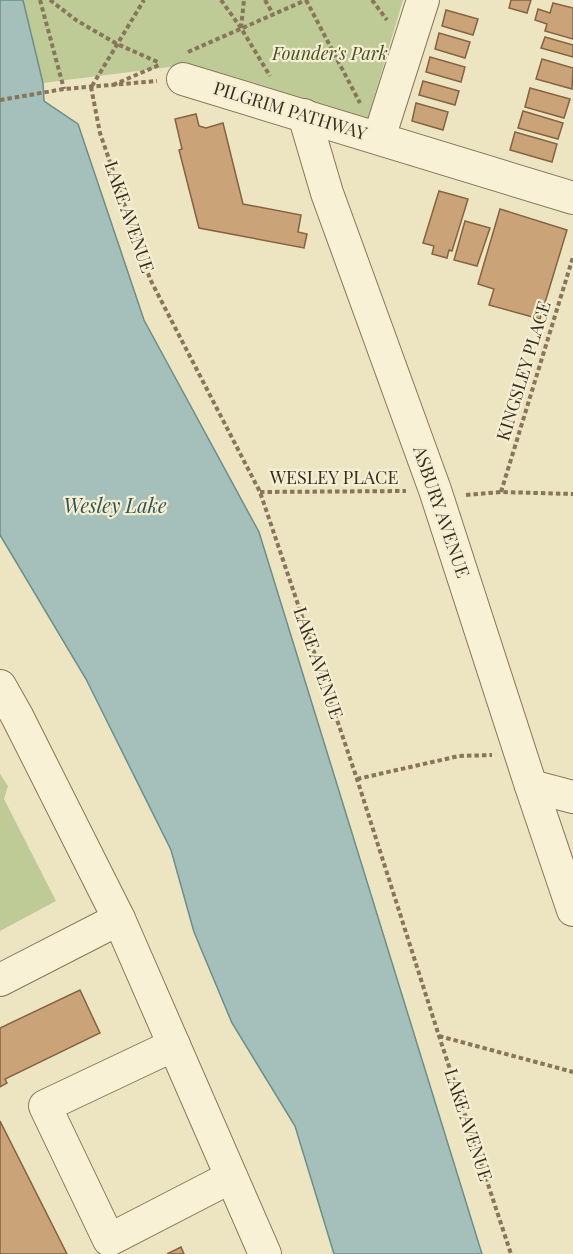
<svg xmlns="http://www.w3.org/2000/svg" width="573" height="1254" viewBox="0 0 573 1254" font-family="'Playfair Display',serif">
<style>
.green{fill:#bfcb97}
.water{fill:#a5c0bb;stroke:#6c8e89;stroke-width:1.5}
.building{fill:#cba379;stroke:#856340;stroke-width:1.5}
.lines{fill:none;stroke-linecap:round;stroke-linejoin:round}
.minor-casing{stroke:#87765a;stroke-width:34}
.path{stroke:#87765a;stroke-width:4;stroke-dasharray:4.5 3;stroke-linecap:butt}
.minor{stroke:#f8f1d5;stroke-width:32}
.labels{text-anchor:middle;stroke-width:4.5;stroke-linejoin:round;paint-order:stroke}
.park-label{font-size:18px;font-style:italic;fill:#435325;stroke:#f5eed2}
.street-label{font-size:18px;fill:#372c1e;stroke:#f5eed2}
.water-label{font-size:20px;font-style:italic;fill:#2d5556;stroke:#f5eed2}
</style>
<rect width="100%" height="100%" fill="#ede5c2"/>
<g class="green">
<polygon points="23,0 403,0 367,121 178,66 43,83"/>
<polygon points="0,774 8,786 4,799 56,901 0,931"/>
</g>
<polygon class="water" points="0,0 23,0 43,83 44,101 78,124 144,320 259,532 482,1254 334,1254 295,1126 232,1023 194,932 171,850 86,679 0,535"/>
<g class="building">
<polygon points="511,0 531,0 527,13 509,8"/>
<polygon points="553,3 573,8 573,39 545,31 547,24 535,20 538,9 550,13"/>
<polygon points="446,10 478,19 473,35 442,26"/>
<polygon points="439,33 470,42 465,58 435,49"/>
<polygon points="545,37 573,45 573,57 541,48"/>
<polygon points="430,57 465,67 461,82 426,72"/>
<polygon points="542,59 573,68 572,89 536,79"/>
<polygon points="423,81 459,91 455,105 419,95"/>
<polygon points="530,88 570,99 564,118 525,107"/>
<polygon points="416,103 448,112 443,130 412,121"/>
<polygon points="523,111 563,123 558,139 518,128"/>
<polygon points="196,114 199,126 206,128 223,123 243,204 301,215 298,232 307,234 304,248 199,228 179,150 182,149 175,119"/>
<polygon points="515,132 557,144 552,162 510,150"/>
<polygon points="439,191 468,199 452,251 449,250 447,258 432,254 434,246 423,243"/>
<polygon points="500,209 567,230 540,319 489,305 494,289 478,284"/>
<polygon points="465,221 490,228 477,266 454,260"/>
<polygon points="80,990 100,1033 5,1079 7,1083 0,1087 0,1028"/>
<polygon points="0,1121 67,1254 0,1254"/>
<polygon points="181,1247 184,1254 167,1254"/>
</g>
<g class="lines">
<g class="minor-casing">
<g id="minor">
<polyline points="183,79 573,198"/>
<polyline points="304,115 327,193 435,490 531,786 573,910"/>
<polyline points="379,138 423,0"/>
<polyline points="0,686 17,716 119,919 265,1254"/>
<polyline points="531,786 573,797"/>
<polyline points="0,980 119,919"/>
<polyline points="174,1045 45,1106 109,1240 231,1177"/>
</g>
</g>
<g class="path">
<polyline points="40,0 64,89"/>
<polyline points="50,0 76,20 117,44 160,63"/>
<polyline points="221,0 241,28 270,76"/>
<polyline points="265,0 273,14"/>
<polyline points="306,0 360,103"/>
<polyline points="372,0 387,20"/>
<polyline points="241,28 244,0"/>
<polyline points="188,52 306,0"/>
<polyline points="113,85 159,65"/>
<polyline points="92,86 144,0"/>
<polyline points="91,87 100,133 150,279 260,492 357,779 439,1036 511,1254"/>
<polyline points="0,100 64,89 157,81"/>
<polyline points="260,492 406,491"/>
<polyline points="501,492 573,257"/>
<polyline points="466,495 501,492 573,494"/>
<polyline points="357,779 459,756 492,755"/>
<polyline points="439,1036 573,1072"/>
</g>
<use href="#minor" class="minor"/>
</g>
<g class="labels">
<g class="park-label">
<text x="330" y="60">Founder's Park</text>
</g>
<g class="street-label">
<text transform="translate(290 111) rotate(17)" y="6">PILGRIM PATHWAY</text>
<text transform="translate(129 217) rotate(71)" y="6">LAKE AVENUE</text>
<text transform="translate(524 371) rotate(-73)" y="6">KINGSLEY PLACE</text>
<text x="334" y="484">WESLEY PLACE</text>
<text transform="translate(441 512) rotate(71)" y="6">ASBURY AVENUE</text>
<text transform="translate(318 663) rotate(71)" y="6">LAKE AVENUE</text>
<text transform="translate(468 1125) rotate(72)" y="6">LAKE AVENUE</text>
</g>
<g class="water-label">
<text x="115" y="513">Wesley Lake</text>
</g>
</g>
</svg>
